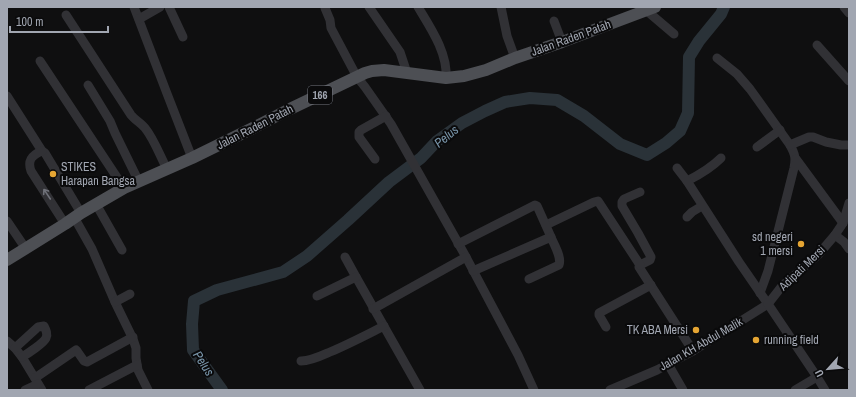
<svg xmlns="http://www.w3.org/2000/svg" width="856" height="397" viewBox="0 0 856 397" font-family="'Archivo Narrow',sans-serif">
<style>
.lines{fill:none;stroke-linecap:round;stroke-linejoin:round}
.river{stroke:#2a3238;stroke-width:12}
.minor{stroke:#313135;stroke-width:9}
.major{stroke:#4d4f54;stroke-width:12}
.oneway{stroke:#6f7179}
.poi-dot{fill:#e5a533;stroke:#0a0a0b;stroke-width:1.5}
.labels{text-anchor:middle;stroke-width:4;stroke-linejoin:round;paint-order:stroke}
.shield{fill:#0a0a0b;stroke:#74777f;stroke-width:1}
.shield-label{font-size:11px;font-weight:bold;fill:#a1a6b1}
.street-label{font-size:12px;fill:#a1a6b1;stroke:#0a0a0b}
.poi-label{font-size:12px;fill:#a1a6b1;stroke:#0a0a0b;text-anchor:start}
.water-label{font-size:13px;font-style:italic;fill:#7995aa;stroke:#0a0a0b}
</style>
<rect width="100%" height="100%" fill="#0f0f10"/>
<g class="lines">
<polyline class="river" points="222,390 193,350 192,324 194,301 217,290 283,272 307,256 348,220 389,182 421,158 437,141 462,123 485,111 505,102 530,98 557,100 584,116 620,144 647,155 666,143 680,131 688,113 689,57 699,41 721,14 724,7"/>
<g class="minor">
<polyline points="134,7 166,91 192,158"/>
<polyline points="169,7 183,37"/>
<polyline points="369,7 400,52 407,73"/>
<path d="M418,7C430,27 448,53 446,78"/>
<polyline points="501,7 507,36 515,58"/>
<polyline points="844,7 849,13"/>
<polyline points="325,8 330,20 331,28 357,77 365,87 391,124 466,257 518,355 534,390"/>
<polyline points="647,11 674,34"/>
<path d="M66,15L131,115C135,120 141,123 145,128C154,139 160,156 167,169"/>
<polyline points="139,19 160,7"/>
<polyline points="554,21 562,42"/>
<polyline points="817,45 849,81"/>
<path d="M717,58L737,74L750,89L790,145C795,154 796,158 794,168L768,271L760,293"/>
<polyline points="40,61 124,188"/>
<polyline points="88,85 110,121 115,133 139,182"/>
<polyline points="7,96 42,151 45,153 81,213"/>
<polyline points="790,145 809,137 813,137 826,142 841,145 849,145"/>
<polyline points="757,147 780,130"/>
<path d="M42,151C32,155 27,160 31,171L65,224"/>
<polyline points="375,159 359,137 359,132 361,130 386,116"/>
<polyline points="796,159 843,223"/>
<path d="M687,181C699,175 711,168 721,158"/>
<polyline points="640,192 624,199 622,202 622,206 638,233 651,257 650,260 640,265 639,267 693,351"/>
<polyline points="96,204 122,250"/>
<polyline points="74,217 92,249 115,302 133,339 136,348 136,358 138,370 148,390"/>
<polyline points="687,217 692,212 702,206"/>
<polyline points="7,221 26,249"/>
<polyline points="546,225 594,202 598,201 640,265"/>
<polyline points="835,235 844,242 849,249"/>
<polyline points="458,244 535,205 537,206 538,208 551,237"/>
<polyline points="345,257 356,277 420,390"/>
<path d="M473,271L551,237C554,245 562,257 559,265L529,279"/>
<polyline points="317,296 356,277"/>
<polyline points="115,302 130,294"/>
<polyline points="373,309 466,257"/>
<polyline points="606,327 599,315 599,313 651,285"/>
<polyline points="7,341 15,348 22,357 42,390"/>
<path d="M15,348L38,327L44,326C46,330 48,334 46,338C44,343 27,354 22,357"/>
<path d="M301,361C311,361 321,356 330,352C349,344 366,335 384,326"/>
<polyline points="668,364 683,390"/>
<polyline points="35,378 76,350 77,351 84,361 87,362 133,337"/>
<polyline points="25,390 38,384"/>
<polyline points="89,390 137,365"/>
<polyline points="610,390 657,370 693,351 768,304 739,262 687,181 677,168"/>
<polyline points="795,390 817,377"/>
<polyline points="825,390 817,377 768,304 782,286 818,255 835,235 843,223 849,203"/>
</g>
<polyline class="major" points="7,260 65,224 81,213 124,188 192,158 251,129 290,109 365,73 372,71 384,70 446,78 464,76 486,70 515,58 562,42 655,7"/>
</g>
<defs><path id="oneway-shaft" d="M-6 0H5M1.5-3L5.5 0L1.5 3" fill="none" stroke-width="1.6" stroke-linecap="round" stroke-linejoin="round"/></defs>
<use class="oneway" href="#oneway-shaft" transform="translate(47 194) rotate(-124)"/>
<g class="poi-dot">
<circle cx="53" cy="174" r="4"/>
<circle cx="801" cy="244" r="4"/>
<circle cx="696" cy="330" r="4"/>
<circle cx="756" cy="340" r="4"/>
</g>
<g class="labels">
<rect class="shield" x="308" y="86" width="24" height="18" rx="3"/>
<g class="shield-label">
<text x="320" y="99">166</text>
</g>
<g class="street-label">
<text transform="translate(571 38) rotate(-20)" y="4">Jalan Raden Patah</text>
<text transform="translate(255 127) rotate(-27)" y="4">Jalan Raden Patah</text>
<text transform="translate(802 268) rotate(-44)" y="4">Adipati Mersi</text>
<text transform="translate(701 344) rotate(-30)" y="4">Jalan KH Abdul Malik</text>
</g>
<g class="poi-label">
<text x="61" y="171">STIKES<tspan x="61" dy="14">Harapan Bangsa</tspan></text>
<text x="793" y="241" text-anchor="end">sd negeri<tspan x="793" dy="14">1 mersi</tspan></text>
<text x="688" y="334" text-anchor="end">TK ABA Mersi</text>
<text x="764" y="344">running field</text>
</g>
<g class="water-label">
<text transform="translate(446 136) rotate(-39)" y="5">Pelus</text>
<text transform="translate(204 363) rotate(56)" y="5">Pelus</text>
</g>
</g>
<rect width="856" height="397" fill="none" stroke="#a1a6b1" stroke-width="16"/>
<g transform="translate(828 369) rotate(243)" stroke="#0a0a0b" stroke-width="3" paint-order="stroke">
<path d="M0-3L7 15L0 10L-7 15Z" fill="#a1a6b1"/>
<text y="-6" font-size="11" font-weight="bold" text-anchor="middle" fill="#a1a6b1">U</text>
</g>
<path d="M10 26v6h98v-6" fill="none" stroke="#a1a6b1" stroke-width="2"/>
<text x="16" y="26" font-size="12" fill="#a1a6b1" stroke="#0a0a0b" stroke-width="3" paint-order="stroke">100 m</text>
</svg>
